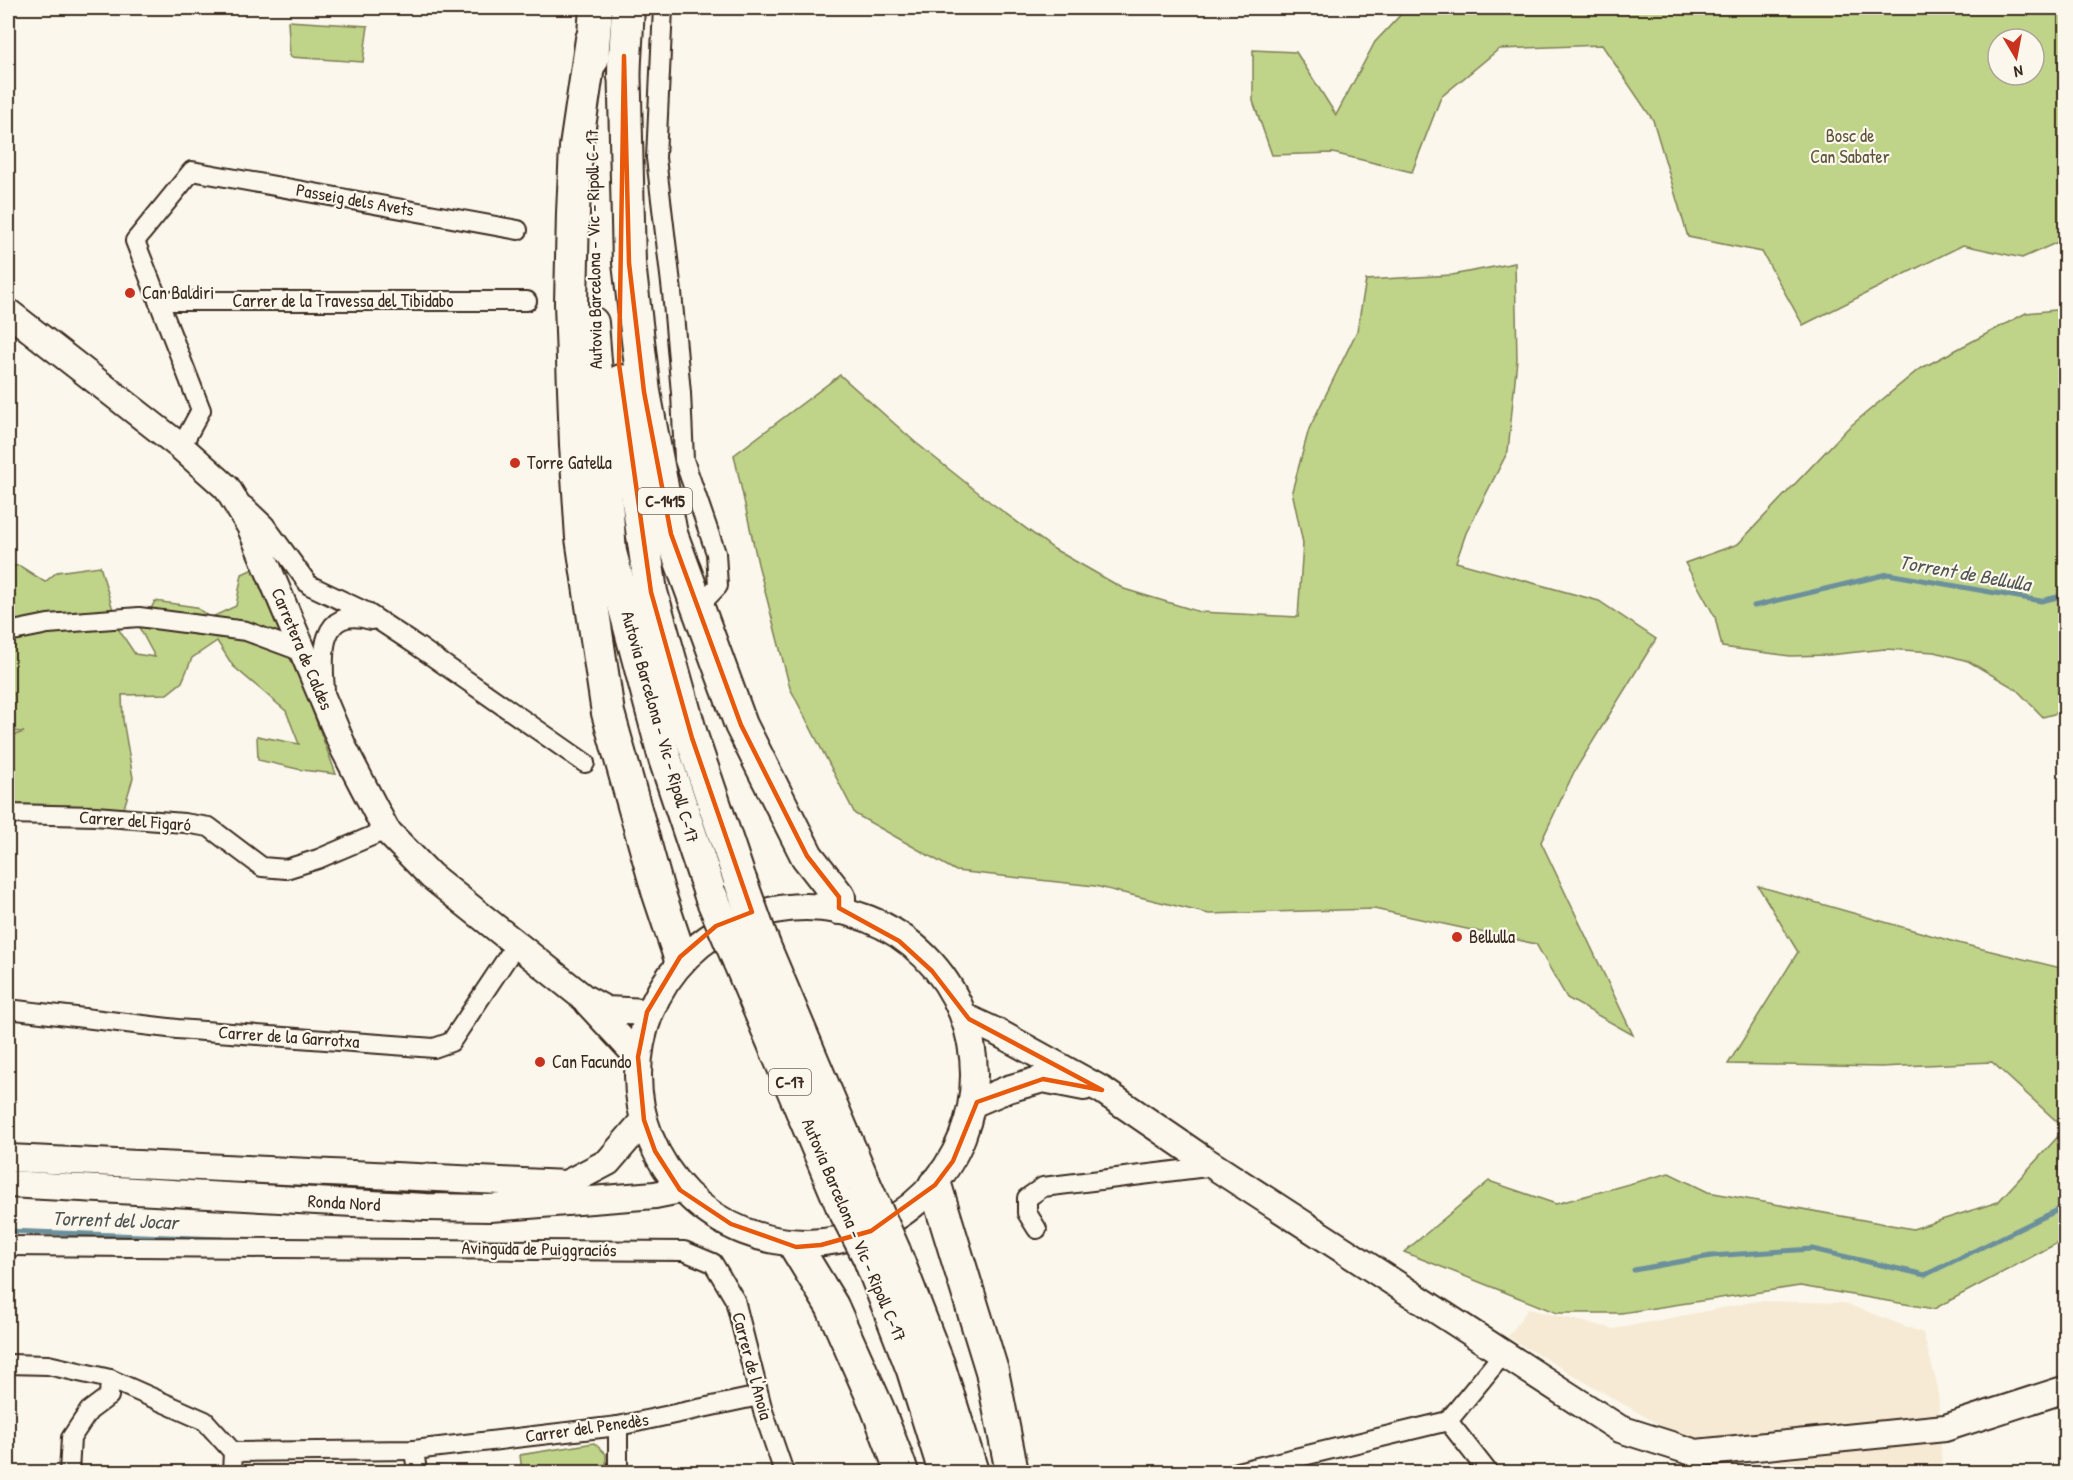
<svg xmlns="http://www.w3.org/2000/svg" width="2073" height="1480" viewBox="0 0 2073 1480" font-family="'Patrick Hand',sans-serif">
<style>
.built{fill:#f6ead4}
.green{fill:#bfd389;stroke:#7d7e54;stroke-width:1.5;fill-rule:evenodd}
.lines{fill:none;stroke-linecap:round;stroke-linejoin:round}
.stream{stroke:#6c909b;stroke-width:5}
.street-casing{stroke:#3b2a1e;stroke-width:22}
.secondary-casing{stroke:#3b2a1e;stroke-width:30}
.highway-casing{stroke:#3b2a1e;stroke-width:36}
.street{stroke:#fbf7ec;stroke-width:18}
.secondary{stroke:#fbf7ec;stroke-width:26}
.highway{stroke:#fbf7ec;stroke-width:32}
.highway-bridge-casing{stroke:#3b2a1e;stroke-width:36;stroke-linecap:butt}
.highway-bridge{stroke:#fbf7ec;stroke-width:32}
.marked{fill:none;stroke:#e8590c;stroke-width:4.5;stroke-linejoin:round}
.poi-dot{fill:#c8321e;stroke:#fbf7ec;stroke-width:2}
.labels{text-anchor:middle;stroke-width:4.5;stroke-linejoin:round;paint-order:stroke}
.shield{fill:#fbf7ec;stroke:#75685c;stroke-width:1.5}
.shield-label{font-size:16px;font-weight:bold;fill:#3b2a1e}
.park-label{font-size:18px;fill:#5c5439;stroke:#fbf7ec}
.street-label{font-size:18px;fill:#3b2a1e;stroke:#fbf7ec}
.poi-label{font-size:18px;fill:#3b2a1e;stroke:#fbf7ec;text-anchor:start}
.water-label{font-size:20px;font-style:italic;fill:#505452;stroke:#fbf7ec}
</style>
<rect width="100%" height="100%" fill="#fbf7ec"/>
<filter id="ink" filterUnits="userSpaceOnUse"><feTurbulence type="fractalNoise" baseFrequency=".0167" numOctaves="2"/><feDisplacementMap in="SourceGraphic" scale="12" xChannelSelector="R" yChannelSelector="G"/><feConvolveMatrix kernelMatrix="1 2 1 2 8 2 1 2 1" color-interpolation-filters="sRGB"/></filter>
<g filter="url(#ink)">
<polygon class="built" points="1758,1301 1845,1303 1923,1333 1938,1388 1942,1472 1800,1472 1799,1466 1680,1437 1508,1337 1528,1309 1614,1329"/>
<g class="green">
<path d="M1398,8H2065V239L2022,258L1963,245L1803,325L1762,252L1688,237L1653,120L1602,45L1499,49L1441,97L1412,172L1333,153L1272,155L1253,101V50L1296,52L1336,115L1375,42L1406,9ZM1998,39H2034V75H1998Z"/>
<polygon points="288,21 368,26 363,62 290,57"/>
<polygon points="1515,263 1517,359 1508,451 1466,533 1456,562 1599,601 1656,639 1574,772 1541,842 1633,1035 1567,998 1536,944 1374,909 1209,914 1095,886 956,871 855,814 790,688 758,564 734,455 840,375 915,442 990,502 1054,549 1124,589 1200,612 1298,617 1303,543 1292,491 1309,429 1357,331 1366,280 1452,275"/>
<polygon points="2065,309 2065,709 2061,712 2043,717 2016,689 1968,661 1935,652 1885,649 1829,655 1790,656 1722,647 1715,617 1685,563 1738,544 1848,428 1918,370 2026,313"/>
<polygon points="8,565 20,566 45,582 57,572 100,566 119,630 135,654 155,657 140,629 155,601 196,607 210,618 236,606 242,574 253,569 262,592 281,617 297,669 336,774 302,770 258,760 257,736 299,744 286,711 233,666 217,641 192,658 182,682 167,694 122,695 123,720 133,778 123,811 8,816 8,737 24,732 8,731 8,642 13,641 17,624 8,608"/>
<polygon points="1758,886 1962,944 2065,969 2065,1239 1934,1309 1800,1286 1621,1313 1557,1313 1404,1252 1489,1181 1556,1204 1669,1173 1708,1192 1913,1229 1998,1202 2065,1129 1992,1062 1880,1067 1728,1064 1798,952"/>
<polygon points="594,1443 606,1454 606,1472 522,1472 520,1455"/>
</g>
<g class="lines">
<g class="stream">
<polyline points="1754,606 1888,574 2041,601 2066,595"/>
<polyline points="8,1231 222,1239"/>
<polyline points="1634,1270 1711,1256 1812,1249 1925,1275 2066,1206"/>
</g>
<g class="street-casing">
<g id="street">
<polyline points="663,8 656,158 672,292 681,393 684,460 716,553 718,586 698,607"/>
<polyline points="158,301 527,301"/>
<polyline points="181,447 201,410 135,241 192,171 518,230"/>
<polyline points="245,506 265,525 309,585 366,612 416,645 585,763"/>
<polyline points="8,632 48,624 139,617 246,631 303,652"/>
<path d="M325,690C322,655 319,605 371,620"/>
<polyline points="8,814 95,816 184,823 209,827 262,867 286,869 318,859 386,830"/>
<polyline points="8,1009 177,1029 434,1048 451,1042 517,943"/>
<polyline points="1037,1229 1027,1213 1027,1198 1043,1187 1215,1166"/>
<polyline points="8,1246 684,1251 713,1263 735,1300 763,1411 784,1472"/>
<polyline points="8,1364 48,1365 110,1379 205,1421 233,1452 232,1472"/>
<polyline points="1448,1421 1488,1472"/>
<polyline points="618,1426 618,1472"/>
<polyline points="414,1450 417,1472"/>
<polyline points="233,1452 414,1450 618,1426 759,1396"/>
<polyline points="69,1472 71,1438 89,1411 109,1396 110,1379"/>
<polyline points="1237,1472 1448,1421 1503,1354"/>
</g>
</g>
<g class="secondary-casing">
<g id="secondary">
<polyline points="8,312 181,447 227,488 250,526 344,749 386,830 431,876 584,998 606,1010 647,1012"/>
<circle cx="806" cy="1075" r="168"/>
<polyline points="588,1003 638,1057"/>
<polyline points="969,1019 997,1032 1102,1090 1200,1157 1620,1429 1696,1453 1945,1428 2066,1389"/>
<polyline points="977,1102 1008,1089 1043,1079 1084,1087"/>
<polyline points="8,1158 566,1184 608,1162 644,1120"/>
<polyline points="8,1184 426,1207 490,1208 655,1195 680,1190"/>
</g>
</g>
<g class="highway-casing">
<g id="highway">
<polyline points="592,39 576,147 573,213 571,303 576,445 582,538 608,713 658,891 680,957"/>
<polyline points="624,56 629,263 644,392 671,534 741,725 807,856 839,897 839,908"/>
<polyline points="592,60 596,8"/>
<polyline points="624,76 628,8"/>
<polyline points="592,323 610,552 665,759 711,896"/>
<polyline points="621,381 651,592 692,738 740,880"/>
<polyline points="764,946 864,1183"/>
<polyline points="739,961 841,1203"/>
<polyline points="935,1185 992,1371 1012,1472"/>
<polyline points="796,1247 832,1306 877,1407 902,1472"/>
<polyline points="894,1251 938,1364 972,1472"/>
<polyline points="869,1257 913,1370 945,1472"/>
</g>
</g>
<use href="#street" class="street"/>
<use href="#secondary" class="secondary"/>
<use href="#highway" class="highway"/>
<g class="highway-bridge-casing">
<g id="highway-bridge">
<polyline points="740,880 764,946"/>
<polyline points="711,896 739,961"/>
<polyline points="864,1183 894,1251"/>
<polyline points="841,1203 869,1257"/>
</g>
</g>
<use href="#highway-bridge" class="highway-bridge"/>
</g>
</g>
<path class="marked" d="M624,56L629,263L644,392L671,534L741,725L807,856L839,897V908L899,941L932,971L969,1019L1102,1090L1043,1079L977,1102L953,1161L935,1185L871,1231L821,1245L796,1247L731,1224L680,1190L655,1151L644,1120L638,1057L647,1012L680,957L716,926L752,912L692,738L651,592L619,364Z"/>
<g class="poi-dot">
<circle cx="130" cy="293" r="6"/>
<circle cx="515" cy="463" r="6"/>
<circle cx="1457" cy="937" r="6"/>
<circle cx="540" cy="1062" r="6"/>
</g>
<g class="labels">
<g class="shield">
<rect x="638" y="488" width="54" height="26" rx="4.5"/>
<rect x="769" y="1069" width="42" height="26" rx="4.5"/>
</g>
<g class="shield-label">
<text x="665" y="507">C-1415</text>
<text x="790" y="1088">C-17</text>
</g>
<g class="park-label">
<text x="1850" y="142">Bosc de<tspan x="1850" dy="21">Can Sabater</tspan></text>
</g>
<g class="street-label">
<text transform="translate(355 200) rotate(10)" y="6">Passeig dels Avets</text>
<text transform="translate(594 249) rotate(-91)" y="6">Autovia Barcelona - Vic - Ripoll C-17</text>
<text x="343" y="307">Carrer de la Travessa del Tibidabo</text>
<text transform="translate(302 649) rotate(67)" y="6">Carretera de Caldes</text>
<text transform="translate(660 727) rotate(74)" y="6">Autovia Barcelona - Vic - Ripoll C-17</text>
<text transform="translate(135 821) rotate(4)" y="6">Carrer del Figaró</text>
<text transform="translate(289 1037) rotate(4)" y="6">Carrer de la Garrotxa</text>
<text transform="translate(344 1203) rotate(3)" y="6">Ronda Nord</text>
<text transform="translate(854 1230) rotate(67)" y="6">Autovia Barcelona - Vic - Ripoll C-17</text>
<text transform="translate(539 1249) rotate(1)" y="6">Avinguda de Puiggraciós</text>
<text transform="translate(752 1366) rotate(75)" y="6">Carrer de l'Anoia</text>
<text transform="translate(587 1428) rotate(-8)" y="6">Carrer del Penedès</text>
</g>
<g class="poi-label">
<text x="142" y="299">Can Baldiri</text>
<text x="527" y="469">Torre Gatella</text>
<text x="1469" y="943">Bellulla</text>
<text x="552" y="1068">Can Facundo</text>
</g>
<g class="water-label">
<text transform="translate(1965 573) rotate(10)" y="7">Torrent de Bellulla</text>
<text transform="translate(115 1220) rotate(2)" y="7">Torrent del Jocar</text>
</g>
</g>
<rect width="2073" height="1480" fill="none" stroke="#fbf7ec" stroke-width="30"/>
<rect x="15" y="15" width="2043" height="1450" fill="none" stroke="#3b2a1e" stroke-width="2" filter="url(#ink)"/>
<g transform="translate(2016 57) rotate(170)"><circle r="28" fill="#fbf7ec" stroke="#aea59a" stroke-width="1.5"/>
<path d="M0-4.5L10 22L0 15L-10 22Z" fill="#c8321e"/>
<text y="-9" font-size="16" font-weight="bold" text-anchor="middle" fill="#3b2a1e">N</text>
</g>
</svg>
